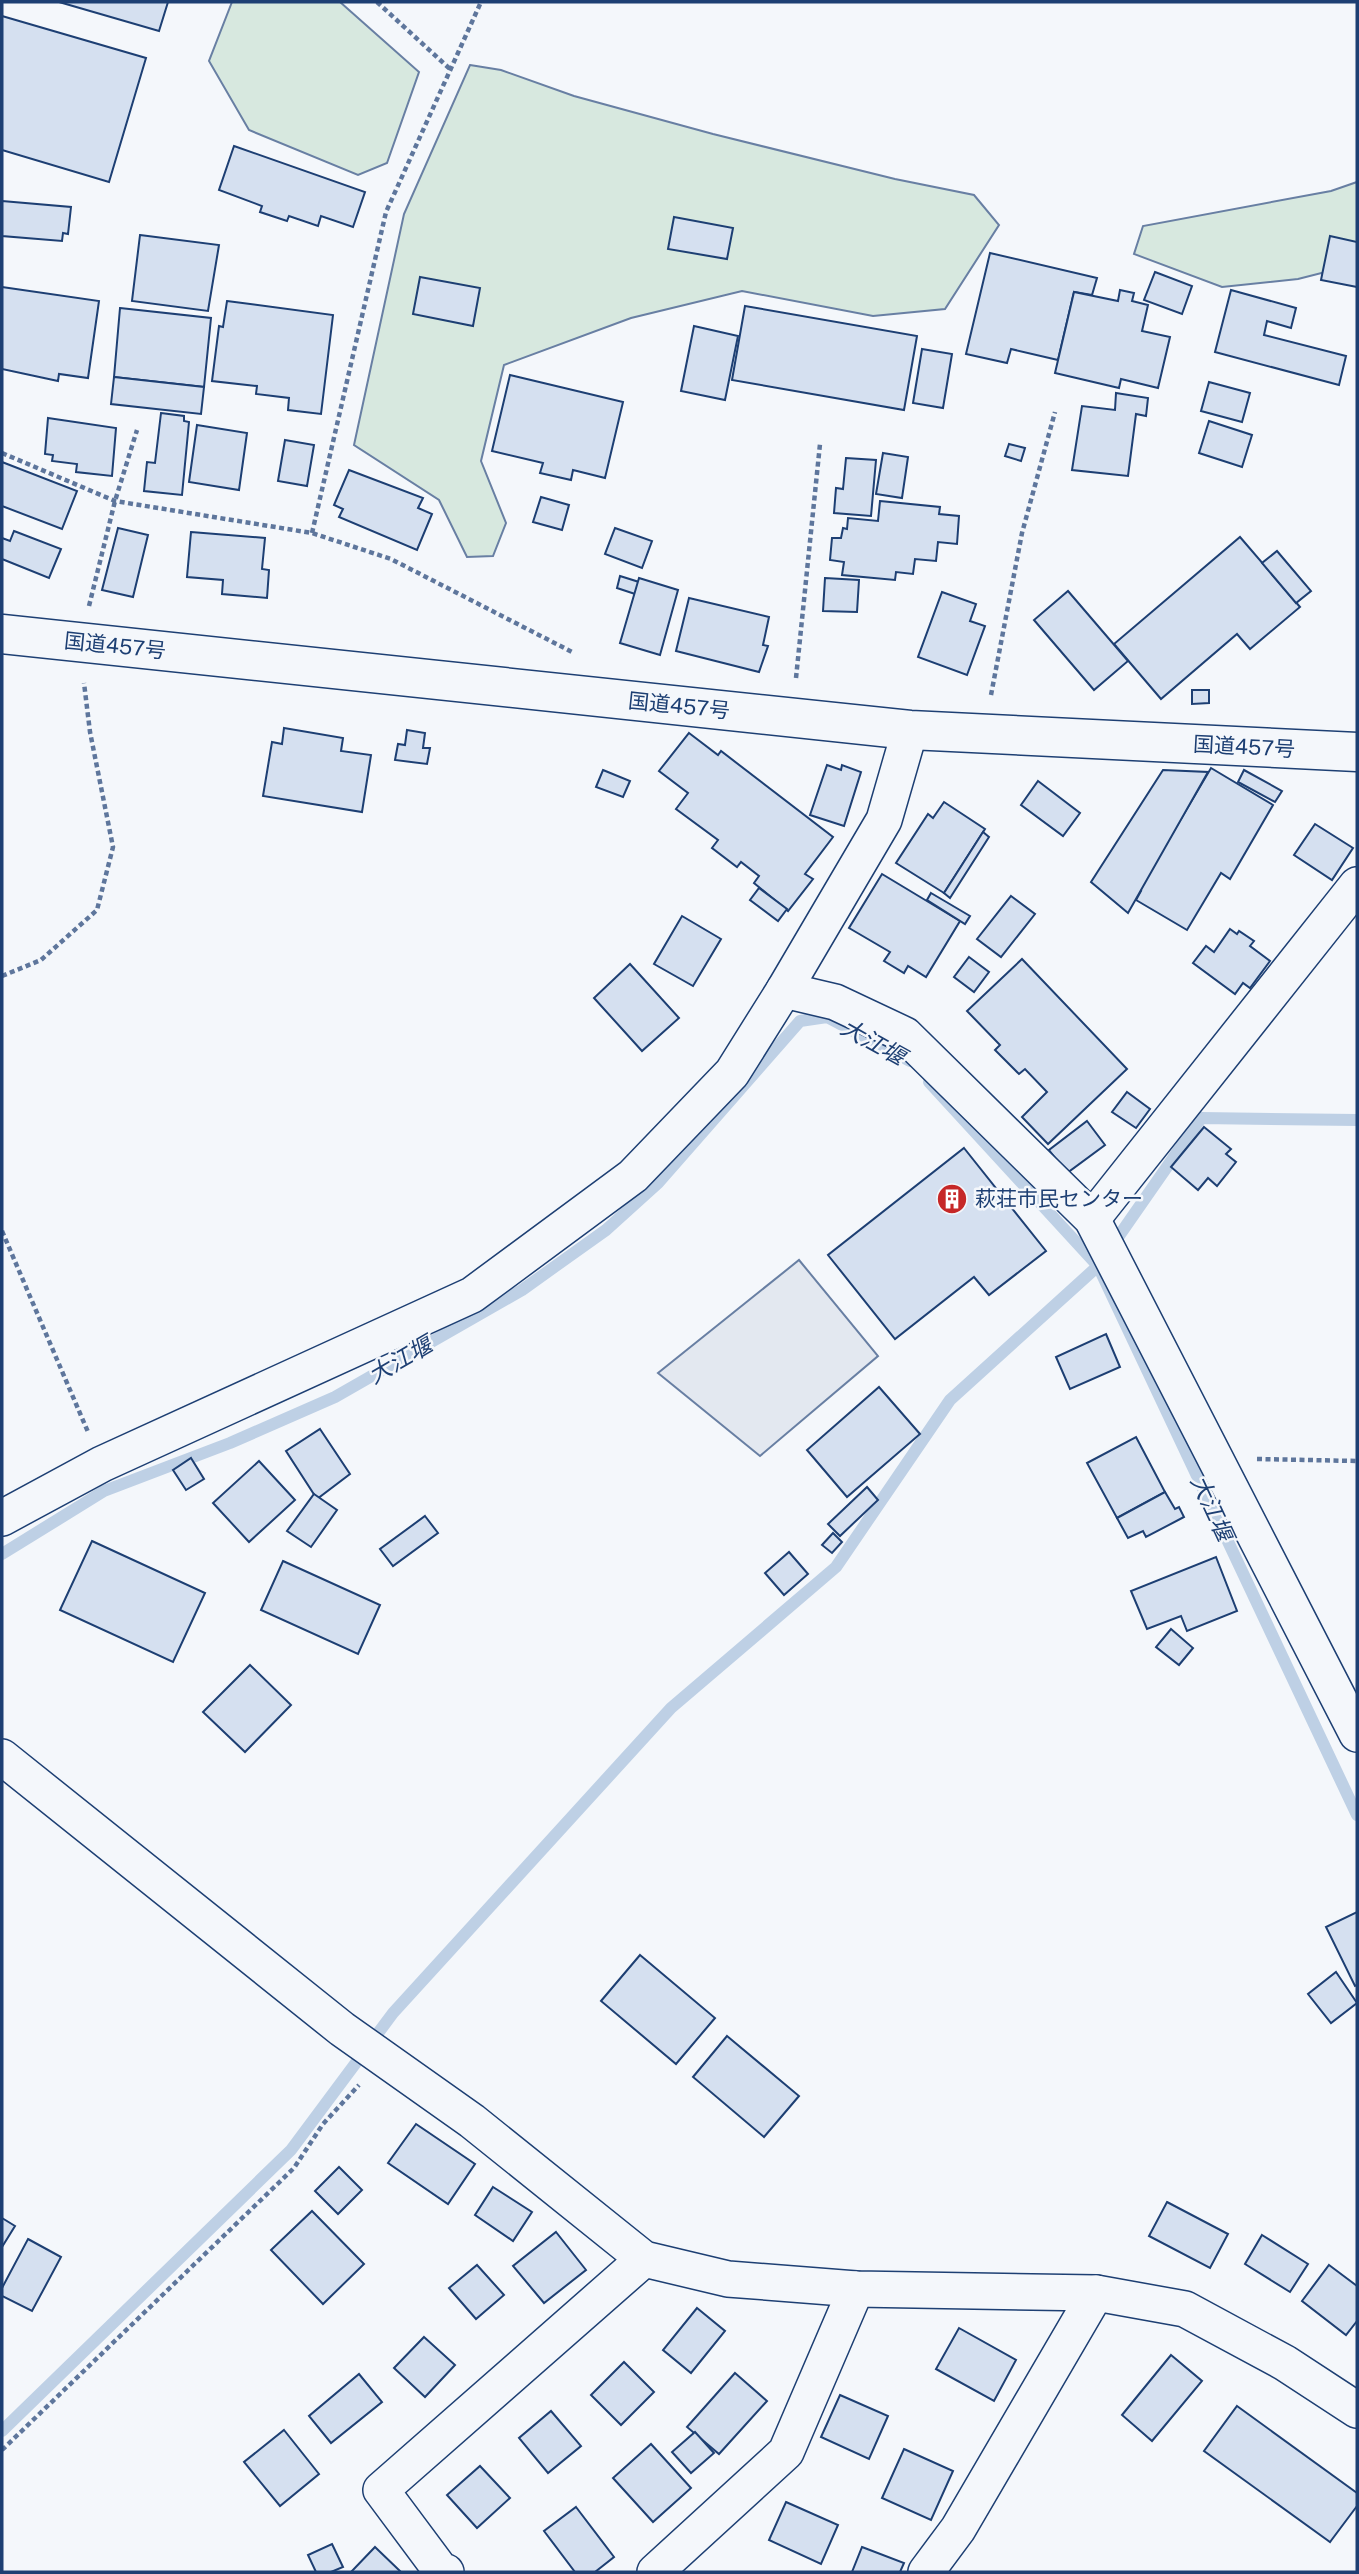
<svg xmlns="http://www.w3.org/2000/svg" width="1359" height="2574" viewBox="0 0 1359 2574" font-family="'Public Sans','Noto Sans JP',sans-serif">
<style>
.green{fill:#d7e8df;stroke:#687fa3;stroke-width:2}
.parking{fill:#e3e8f0;stroke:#687fa3;stroke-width:2}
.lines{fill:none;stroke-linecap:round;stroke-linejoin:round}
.stream{stroke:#bed0e5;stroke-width:12}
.building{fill:#d5e0f0;stroke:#1d3f73;stroke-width:2}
.street-casing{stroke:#1d3f73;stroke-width:38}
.highway-casing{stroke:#1d3f73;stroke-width:41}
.path{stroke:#5e769c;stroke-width:4.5;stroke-dasharray:5 3.5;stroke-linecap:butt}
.street{stroke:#f4f7fb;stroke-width:35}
.highway{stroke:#f4f7fb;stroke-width:38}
.labels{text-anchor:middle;stroke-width:5;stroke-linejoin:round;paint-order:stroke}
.street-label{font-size:21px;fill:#1d3f73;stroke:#f4f7fb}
.poi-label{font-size:21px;fill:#1d3f73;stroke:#f4f7fb;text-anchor:start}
.water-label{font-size:23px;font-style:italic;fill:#1d3f73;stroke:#f4f7fb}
</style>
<rect width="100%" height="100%" fill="#f4f7fb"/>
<g class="green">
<polygon points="232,2 340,2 419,72 387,163 358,175 249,130 209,61"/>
<polygon points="470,65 501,70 574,96 713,134 895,179 974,195 999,225 945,309 873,316 742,291 631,318 504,365 481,461 506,523 493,556 467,557 439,500 354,445 404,214"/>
<polygon points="1357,182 1357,264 1298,279 1222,287 1134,254 1143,226 1331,191"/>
</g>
<polygon class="parking" points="799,1260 878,1356 760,1456 658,1373"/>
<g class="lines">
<g class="stream">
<polyline points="929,1082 1098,1266 1357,1815"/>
<polyline points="2,1554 104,1491 230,1443 335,1397 522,1290 606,1230 658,1183 800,1021 827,1017 910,1061"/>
<polyline points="2,2431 291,2150 393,2013 671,1708 836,1567 950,1400 1098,1266 1201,1118 1357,1120"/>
</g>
</g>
<g class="building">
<polygon points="59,2 168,2 159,31"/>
<polygon points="2,16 146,58 109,182 2,150"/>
<polygon points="234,146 365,192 353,227 321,216 318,226 289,216 287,221 260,212 262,206 219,190"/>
<polygon points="2,201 71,207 68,234 63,233 62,241 2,236"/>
<polygon points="674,217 733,228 727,259 668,249"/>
<polygon points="140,235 219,245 208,311 132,301"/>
<polygon points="1330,236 1357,242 1357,287 1321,280"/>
<polygon points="990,253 1097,278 1092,295 1074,292 1058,360 1011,349 1007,363 966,354"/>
<polygon points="1155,272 1192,286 1182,314 1144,300"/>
<polygon points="420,277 480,288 473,326 413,314"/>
<polygon points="2,287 99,301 88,378 59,374 58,381 2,369"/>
<polygon points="1120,290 1134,293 1132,301 1148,305 1142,331 1170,337 1158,388 1121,379 1119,388 1055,373 1074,292 1118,301"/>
<polygon points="1231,290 1296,308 1291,328 1267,321 1264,335 1346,356 1339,385 1215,352"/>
<polygon points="227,301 333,315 321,414 288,410 289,398 256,394 257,386 212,381 219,326 223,327"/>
<polygon points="745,306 917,336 904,410 732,380"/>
<polygon points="120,308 211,318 204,387 114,377"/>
<polygon points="694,326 738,336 725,400 681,391"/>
<polygon points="922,349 952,354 943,408 913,403"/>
<polygon points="510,375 623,402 605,478 573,470 571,480 540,473 543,463 492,451"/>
<polygon points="114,377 204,387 201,414 111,404"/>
<polygon points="1209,382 1250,393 1242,422 1201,411"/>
<polygon points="1116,393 1148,398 1146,416 1136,414 1128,476 1072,470 1082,406 1115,410"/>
<polygon points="161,413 184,416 184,421 189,422 182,495 144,491 147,462 155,463"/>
<polygon points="48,418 116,428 112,476 76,472 77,464 52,461 53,455 45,454"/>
<polygon points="1209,421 1252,435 1242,467 1199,453"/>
<polygon points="197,425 247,433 239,490 189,482"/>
<polygon points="285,440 314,445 307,486 278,481"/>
<polygon points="1009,444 1025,448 1021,461 1005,456"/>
<polygon points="883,453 908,457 902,498 876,494"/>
<polygon points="846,458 876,460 871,516 834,513 836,488 843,489"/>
<polygon points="2,462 77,491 62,529 2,506"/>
<polygon points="349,470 423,498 418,508 432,514 417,550 339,517 343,509 334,505"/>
<polygon points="541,497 569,505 562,530 533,522"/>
<polygon points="880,501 940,507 939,514 959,516 957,544 938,542 936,561 915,559 913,574 896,572 895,580 842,575 844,562 830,560 832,538 841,538 843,528 847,529 848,518 878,521"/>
<polygon points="118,528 148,535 133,597 102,590"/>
<polygon points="615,528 652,541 642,568 605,554"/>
<polygon points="14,531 61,549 49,578 2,559 2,538 10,541"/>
<polygon points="191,532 265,538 262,569 269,570 267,598 222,594 223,580 187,577"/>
<polygon points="1240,537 1300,607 1250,649 1237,634 1161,699 1114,644"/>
<polygon points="1277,551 1311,591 1296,603 1262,563"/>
<polygon points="620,576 639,582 635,594 617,588"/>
<polygon points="639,578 678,590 660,655 620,643"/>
<polygon points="825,578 859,580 857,612 823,611"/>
<polygon points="1068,591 1128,661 1094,690 1034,620"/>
<polygon points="942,592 976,604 970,621 985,626 967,675 918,657"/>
<polygon points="689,598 769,617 763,645 768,646 759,672 676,651"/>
<polygon points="1192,690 1209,690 1209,703 1192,704"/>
<polygon points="284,728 343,738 341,751 371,755 362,812 263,796 272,742 282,744"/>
<polygon points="407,730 425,733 423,748 430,748 427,764 395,760 398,744 405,745"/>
<polygon points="689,733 718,755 721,751 833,837 805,874 813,879 788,911 754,883 759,876 741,862 737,867 712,848 718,840 676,809 688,793 659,771"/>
<polygon points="827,765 841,770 842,765 861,772 844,826 810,815"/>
<polygon points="1211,768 1273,805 1230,879 1221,873 1187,930 1136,900 1141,891 1139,890"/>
<polygon points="603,770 630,781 623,797 596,787"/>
<polygon points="1163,770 1208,772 1128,913 1091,882"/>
<polygon points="1244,770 1282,791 1275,802 1238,782"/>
<polygon points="1038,781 1080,813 1063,836 1021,805"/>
<polygon points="944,802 985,829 944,893 896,863 928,814 933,818"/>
<polygon points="1315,824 1353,848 1332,880 1294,855"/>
<polygon points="983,832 989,837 950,898 944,893"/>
<polygon points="882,874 960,921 926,977 908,966 904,973 884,961 890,952 849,928"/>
<polygon points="759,888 787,909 778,921 750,900"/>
<polygon points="931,893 970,916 965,924 927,900"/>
<polygon points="1011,896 1035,914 1001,957 977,939"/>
<polygon points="682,916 721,939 693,986 654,964"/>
<polygon points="1230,929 1237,934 1239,931 1254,941 1250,946 1270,961 1250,988 1243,983 1235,994 1193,963 1206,946 1214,952"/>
<polygon points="969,957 989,972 974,992 954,977"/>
<polygon points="1022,959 1127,1069 1048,1144 1022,1117 1047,1092 1025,1069 1019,1074 995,1050 1000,1045 967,1011"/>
<polygon points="630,964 679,1018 642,1051 594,998"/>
<polygon points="1127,1092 1150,1109 1136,1128 1112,1112"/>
<polygon points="1087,1121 1105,1145 1067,1173 1049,1150"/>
<polygon points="1204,1127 1231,1149 1226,1154 1236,1162 1217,1186 1208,1178 1198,1190 1171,1167"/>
<polygon points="964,1148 1046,1251 989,1295 974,1277 895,1339 828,1255"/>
<polygon points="1106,1334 1120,1367 1070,1389 1056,1357"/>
<polygon points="879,1387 920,1434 847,1497 807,1450"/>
<polygon points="320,1429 350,1474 317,1499 286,1451"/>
<polygon points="1136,1437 1165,1492 1117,1518 1087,1463"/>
<polygon points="191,1458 204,1479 186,1490 173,1470"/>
<polygon points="259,1461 295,1500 249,1542 213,1503"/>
<polygon points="867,1487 878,1500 840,1536 828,1524"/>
<polygon points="1165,1492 1175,1509 1179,1507 1184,1517 1146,1537 1143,1531 1128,1538 1117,1518"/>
<polygon points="314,1494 337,1510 311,1547 287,1531"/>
<polygon points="425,1516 438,1533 393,1566 380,1549"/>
<polygon points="833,1533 842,1542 832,1553 822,1545"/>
<polygon points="92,1541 205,1593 173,1662 60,1610"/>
<polygon points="789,1552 808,1574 784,1595 765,1573"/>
<polygon points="1216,1557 1237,1611 1187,1631 1181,1616 1147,1629 1131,1591"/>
<polygon points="283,1561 380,1605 358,1654 261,1610"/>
<polygon points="1171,1629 1193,1648 1179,1665 1156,1647"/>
<polygon points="250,1665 291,1705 245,1752 203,1712"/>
<polygon points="1357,1912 1357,1985 1355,1986 1326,1927"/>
<polygon points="640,1955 715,2018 676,2064 601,2001"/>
<polygon points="1336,1972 1357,2003 1331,2023 1308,1994"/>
<polygon points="727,2036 799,2096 764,2137 693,2077"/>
<polygon points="416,2124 475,2164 448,2204 388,2163"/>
<polygon points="339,2167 362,2190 338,2214 315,2191"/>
<polygon points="493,2187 532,2212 513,2241 475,2215"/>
<polygon points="1167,2202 1228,2234 1210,2268 1149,2236"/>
<polygon points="312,2211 364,2264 323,2304 271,2250"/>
<polygon points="2,2218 15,2226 2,2247"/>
<polygon points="556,2232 586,2270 544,2303 513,2266"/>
<polygon points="1262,2235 1308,2264 1290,2292 1245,2264"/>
<polygon points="28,2239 61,2257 32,2311 2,2296 2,2288"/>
<polygon points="477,2265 504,2295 476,2319 449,2288"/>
<polygon points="1329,2265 1357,2286 1357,2321 1346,2335 1302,2301"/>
<polygon points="697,2308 725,2331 691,2373 663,2350"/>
<polygon points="959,2328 1016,2360 994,2401 936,2369"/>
<polygon points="424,2337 455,2365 425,2397 394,2368"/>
<polygon points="1171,2355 1202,2381 1152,2441 1122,2415"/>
<polygon points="624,2362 654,2392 621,2425 591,2395"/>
<polygon points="735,2373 767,2401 719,2454 687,2427"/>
<polygon points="359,2374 382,2402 331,2443 309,2416"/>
<polygon points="840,2395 888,2416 869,2459 821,2437"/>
<polygon points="1237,2406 1357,2493 1357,2506 1330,2542 1204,2451"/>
<polygon points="551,2411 581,2446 548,2473 519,2438"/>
<polygon points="284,2430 319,2474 280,2506 244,2462"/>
<polygon points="695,2432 714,2453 691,2473 672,2452"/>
<polygon points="651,2444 691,2488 653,2522 613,2478"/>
<polygon points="904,2449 953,2471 931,2520 882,2498"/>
<polygon points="480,2466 510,2498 477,2528 447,2495"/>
<polygon points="786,2502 838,2525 821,2564 769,2540"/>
<polygon points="576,2507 614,2557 595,2572 575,2572 544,2531"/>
<polygon points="332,2544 343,2567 331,2572 316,2572 308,2555"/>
<polygon points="375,2547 401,2572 351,2572"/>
<polygon points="862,2547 904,2563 900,2572 852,2572"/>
</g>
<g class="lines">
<g class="street-casing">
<g id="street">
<polyline points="784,990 835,1002 905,1035 1092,1219 1357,1734"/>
<polyline points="1092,1219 1357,885"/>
<polyline points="2,1518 102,1464 472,1295 633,1176 732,1073 784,990 884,820 910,730"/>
<polyline points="2,1757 342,2029 472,2121 644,2259 728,2279 856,2289 1096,2293 1185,2309 1285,2363 1357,2410"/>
<polyline points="446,2572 442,2572 381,2490 644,2259"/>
<polyline points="655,2572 786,2452 856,2289"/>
<polyline points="926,2572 958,2529 1096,2293"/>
</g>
</g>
<g class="highway-casing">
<polyline id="highway" points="2,634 910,730 1357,752"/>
</g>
<g class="path">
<polyline points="377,2 450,69"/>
<polyline points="2,453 115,501 312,533 391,559 574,653"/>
<polyline points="312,533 386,212 481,2"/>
<polyline points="89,606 115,501 137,430"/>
<polyline points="796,678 820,444"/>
<polyline points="991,695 1022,533 1055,412"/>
<polyline points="2,976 41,960 97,910 113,847 90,732 84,683"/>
<polyline points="2,1231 88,1432"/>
<polyline points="1257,1459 1357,1461"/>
<polyline points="2,2450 294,2168 323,2124 359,2085"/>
</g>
<use href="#street" class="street"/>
<use href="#highway" class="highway"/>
</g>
<defs>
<g id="building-disc" transform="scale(1.575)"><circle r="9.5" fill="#c62828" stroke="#f4f7fb"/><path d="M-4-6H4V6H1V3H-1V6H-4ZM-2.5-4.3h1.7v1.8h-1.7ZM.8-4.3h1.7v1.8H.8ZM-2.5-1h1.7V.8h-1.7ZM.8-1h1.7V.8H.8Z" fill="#fff"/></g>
</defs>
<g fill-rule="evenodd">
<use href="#building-disc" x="952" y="1199"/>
</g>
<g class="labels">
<g class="street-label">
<text transform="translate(115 646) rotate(6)" y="7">国道457号</text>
<text transform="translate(679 706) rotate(6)" y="7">国道457号</text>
<text transform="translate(1244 747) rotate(3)" y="7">国道457号</text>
</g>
<g class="poi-label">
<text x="975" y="1206">萩荘市民センター</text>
</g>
<g class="water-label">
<text transform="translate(873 1042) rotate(29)" y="8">大江堰</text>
<text transform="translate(400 1360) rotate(-30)" y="8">大江堰</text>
<text transform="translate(1212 1508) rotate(65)" y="8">大江堰</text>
</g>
</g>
<rect width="1359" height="2574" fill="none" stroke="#1d3f73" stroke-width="7"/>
</svg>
